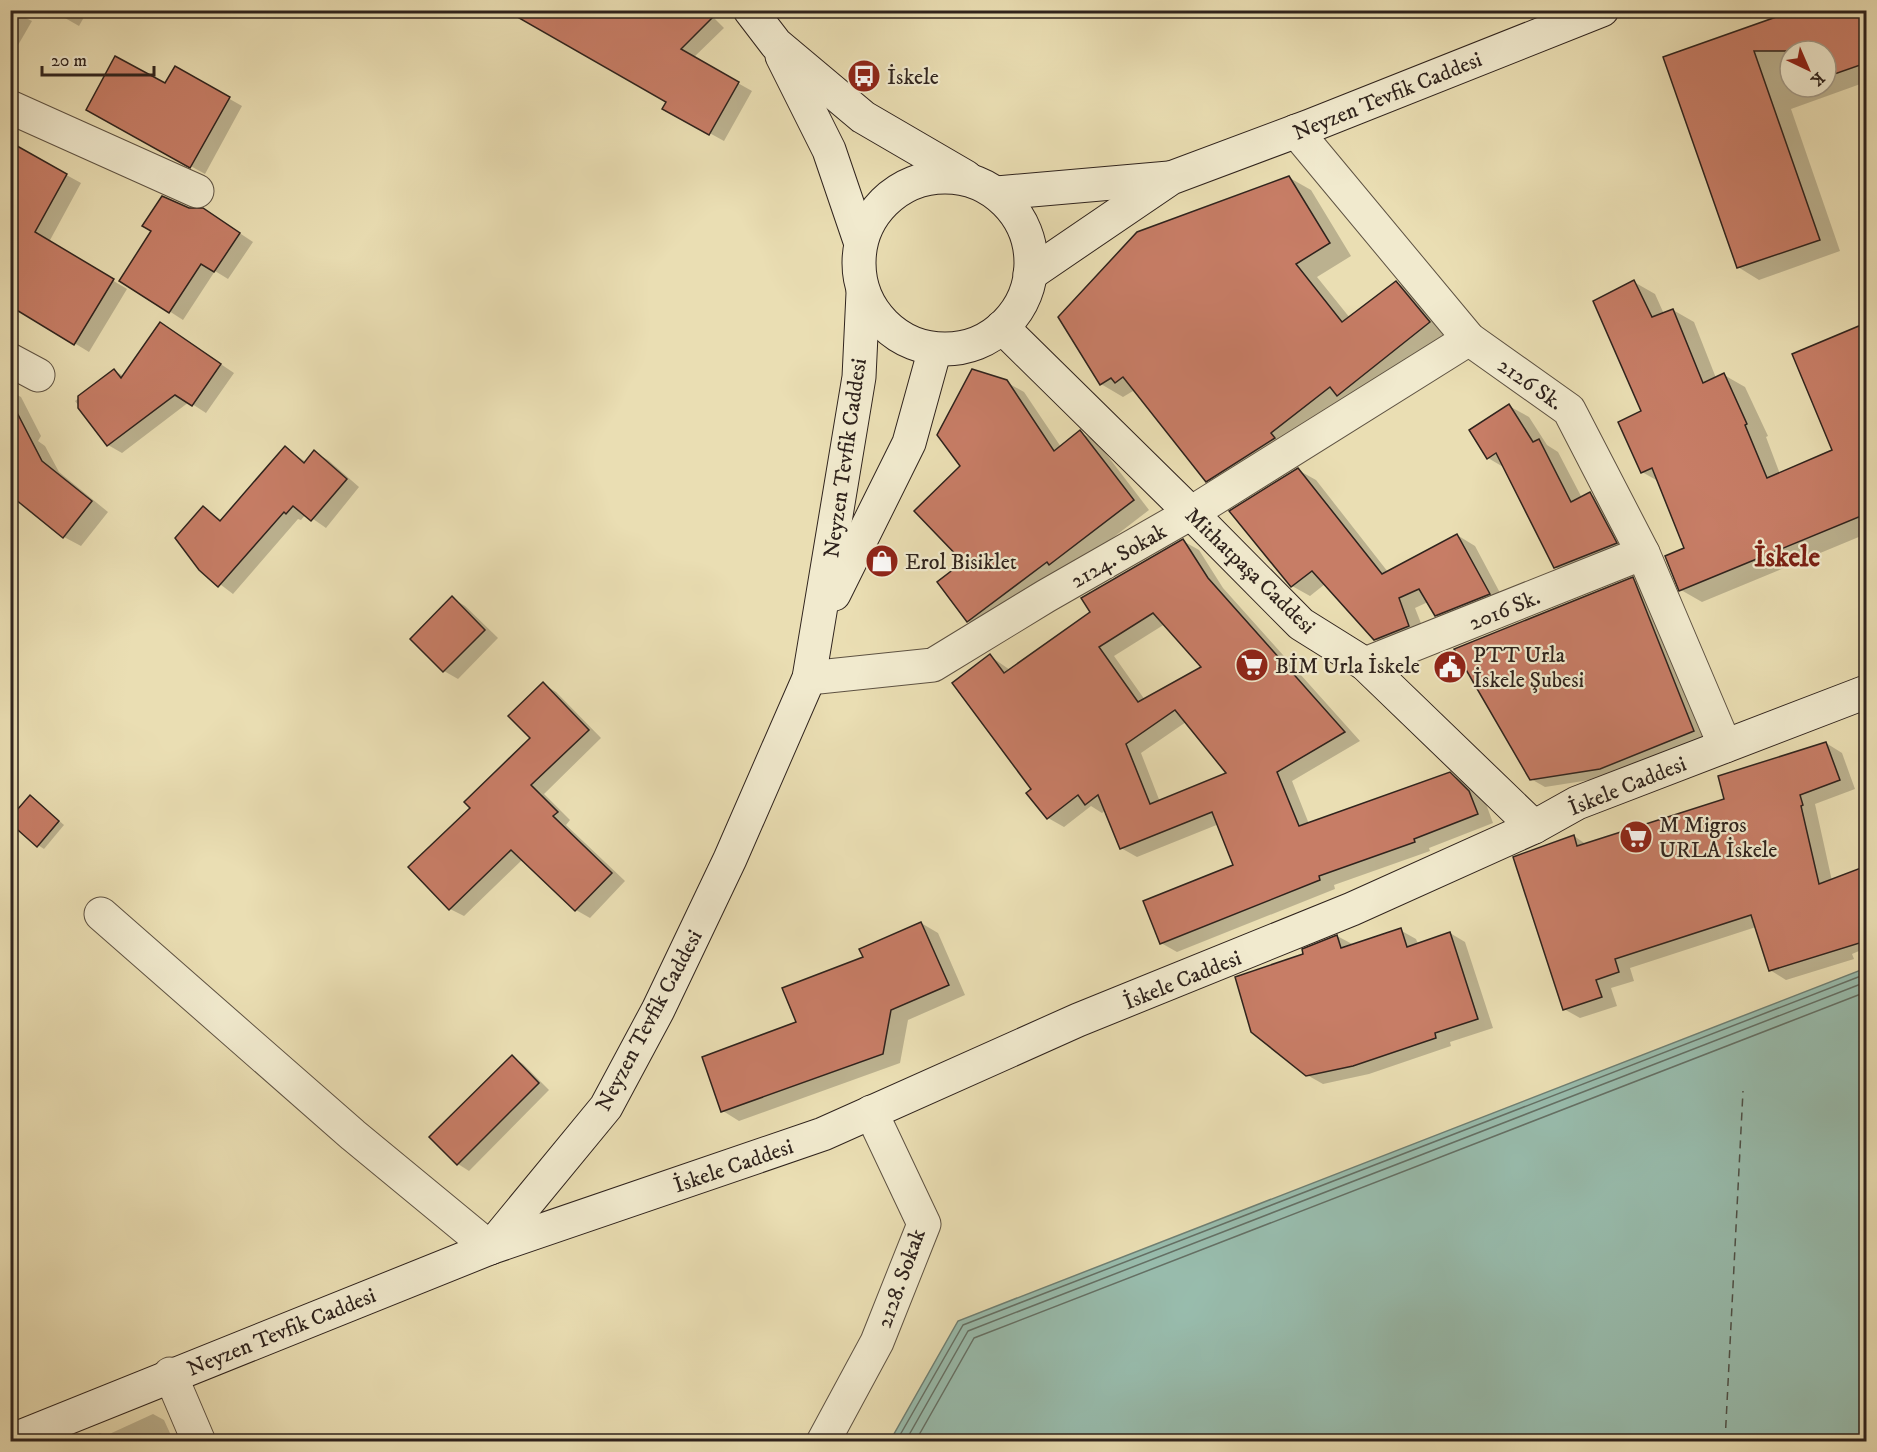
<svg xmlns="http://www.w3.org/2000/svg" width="1877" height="1452" viewBox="0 0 1877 1452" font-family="'IM FELL DW Pica',serif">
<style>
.water{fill:#98bcad;stroke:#6e7f73;stroke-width:1.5}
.shadow{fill:#0003;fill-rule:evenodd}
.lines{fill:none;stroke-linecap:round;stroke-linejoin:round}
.shore{stroke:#647065;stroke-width:1.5}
.ferry{stroke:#4e5148;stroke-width:1.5;stroke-dasharray:8 6;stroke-linecap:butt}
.building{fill:#c77d66;stroke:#2f231d;stroke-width:1.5;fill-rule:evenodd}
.street-casing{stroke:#5e5242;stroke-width:35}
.secondary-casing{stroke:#2f231d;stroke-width:35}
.street{stroke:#f1eace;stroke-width:33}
.secondary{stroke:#f1eace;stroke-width:33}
.labels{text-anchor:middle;stroke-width:4.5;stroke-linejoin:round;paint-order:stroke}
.poi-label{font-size:22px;fill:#2f231d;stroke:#f1eace;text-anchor:start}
.street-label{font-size:22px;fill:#2f231d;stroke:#f1eace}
.district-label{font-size:28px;font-weight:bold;fill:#7a1f14;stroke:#f1eace}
</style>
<rect width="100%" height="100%" fill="#eadeb3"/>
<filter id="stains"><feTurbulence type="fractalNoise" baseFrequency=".00333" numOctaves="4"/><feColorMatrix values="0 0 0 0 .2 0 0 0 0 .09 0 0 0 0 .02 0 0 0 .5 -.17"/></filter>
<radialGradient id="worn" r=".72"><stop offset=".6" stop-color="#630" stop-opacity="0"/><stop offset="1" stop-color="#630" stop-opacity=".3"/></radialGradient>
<polygon class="water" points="1866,968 1866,1441 890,1441 958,1321"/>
<g class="shadow">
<polygon points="10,10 32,21 10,59"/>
<polygon points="51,10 88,10 79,26"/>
<polygon points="706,10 724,28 693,58 752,91 724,141 664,108 668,102 511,13"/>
<path d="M1785,10H1866V82L1791,109L1840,251L1759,280L1738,267L1665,58L1787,15ZM1790,51H1826V87H1790Z"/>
<polygon points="175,68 242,106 205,174 88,109 166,85"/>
<polygon points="10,144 81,183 49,242 127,289 89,352 10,304"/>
<polygon points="1288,177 1311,190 1351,256 1317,277 1350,318 1396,282 1419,296 1451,335 1230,494 1207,480 1140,395 1133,391 1123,397 1101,384"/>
<polygon points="189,210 217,218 253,242 228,279 215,271 183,320 121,280"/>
<polygon points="1634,282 1655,294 1664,314 1673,310 1694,322 1716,378 1724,375 1745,387 1768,436 1766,437 1780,474 1834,451 1794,355 1866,325 1866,534 1702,602 1681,590 1686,549 1658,481 1642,472 1643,412"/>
<polygon points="161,324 234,373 206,413 189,402 122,453 108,445 75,401 114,371 124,376"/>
<polygon points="1006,382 1024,392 1061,447 1080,432 1097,442 1149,510 1067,573 985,631 968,621 962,466"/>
<polygon points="10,391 21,397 41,436 38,441 45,446 59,472 108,512 81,546 64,537 21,502 10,507"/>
<polygon points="1509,406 1529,417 1547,445 1558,452 1582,498 1590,494 1610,505 1635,554 1575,578 1555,567 1505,468 1488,458"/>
<polygon points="285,448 306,462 314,452 328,460 359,487 326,528 306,514 301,520 298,519 233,594 200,569 203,508 223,521"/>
<polygon points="1298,470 1316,480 1388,572 1457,535 1475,546 1506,604 1453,625 1436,615 1428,602 1415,608 1426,636 1393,649 1375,639 1325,584 1310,596 1292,586 1231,512"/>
<path d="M1183,541L1199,550L1223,588L1360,741L1292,781L1309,824L1449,773L1466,783L1485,801L1493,823L1429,848L1430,851L1334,885L1335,889L1177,952L1161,943L1235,866L1219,824L1137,857L1121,848L1106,810L1102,813L1091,806L1064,827L1048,818L1033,789L990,656L1010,670L1092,612ZM1165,624L1204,668L1145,700L1114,656ZM1186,722L1229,774L1160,802L1141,753Z"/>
<polygon points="1633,579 1647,587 1707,738 1615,776 1545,787 1531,779"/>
<polygon points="452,598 465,606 498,638 458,679 444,671 412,639"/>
<polygon points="543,684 556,692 601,738 544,794 570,820 566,825 625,881 590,918 576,910 523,859 464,916 450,909 472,808 532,738"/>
<polygon points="1826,743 1842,753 1855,789 1815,804 1832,881 1866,868 1866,948 1852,954 1854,959 1786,980 1770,970 1756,927 1630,968 1634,981 1611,988 1617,1006 1580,1018 1564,1009 1574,836 1587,845 1726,800"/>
<polygon points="36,801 64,825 44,849 38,845"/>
<polygon points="921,923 938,933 965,995 908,1020 900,1063 739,1121 723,1111 865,958"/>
<polygon points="1400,930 1416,939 1418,944 1450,933 1465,942 1493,1028 1450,1042 1451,1046 1369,1074 1323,1084 1307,1075 1304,950 1339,937 1354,945"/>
<polygon points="512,1057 523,1064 549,1090 469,1171 458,1164 431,1137"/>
<polygon points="153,1414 164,1420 174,1442 81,1442 100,1433 105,1436"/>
</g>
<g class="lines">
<g class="shore">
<polyline points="896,1442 963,1325 1866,974"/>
<polyline points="905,1442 968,1331 1866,982"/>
<polyline points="915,1442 974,1338 1866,992"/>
</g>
<polyline class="ferry" points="1725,1442 1743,1091"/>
</g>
<g class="building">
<polygon points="505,10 720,10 681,49 739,82 709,135 662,109 666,102"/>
<polygon points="1796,10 1866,10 1866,63 1826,77 1826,51 1754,51 1820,240 1737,268 1663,57"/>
<polygon points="115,56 165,83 175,66 230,97 190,168 86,110"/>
<polygon points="10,142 67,174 35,232 114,279 74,345 10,306"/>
<polygon points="1289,176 1330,243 1296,264 1342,322 1396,281 1430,322 1337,396 1330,387 1271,433 1275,438 1206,482 1123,377 1115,383 1111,378 1100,385 1058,317 1137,232"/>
<polygon points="162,196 189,208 203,208 240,233 214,272 201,264 169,313 119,281 151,231 142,226"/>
<polygon points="1634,280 1652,317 1673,309 1703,383 1724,373 1747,424 1745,425 1767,478 1832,450 1792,354 1866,323 1866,514 1679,591 1665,556 1684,548 1652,468 1641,473 1618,422 1641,411 1593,301"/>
<polygon points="160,322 221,364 192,406 175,395 107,446 78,408 78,396 114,369 121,378"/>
<polygon points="972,369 1007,380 1054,451 1080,430 1134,500 1049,565 1047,562 967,622 937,582 963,562 914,511 960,466 937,435"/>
<polygon points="10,399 42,461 92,501 63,538 10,495"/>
<polygon points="1509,404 1533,442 1539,439 1571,502 1590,492 1617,543 1554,568 1496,453 1487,459 1469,430"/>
<polygon points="285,446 304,463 314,450 347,479 311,521 293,506 286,514 284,512 218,587 199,570 175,538 203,506 220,521"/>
<polygon points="1298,468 1382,574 1457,534 1490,594 1435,616 1419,589 1399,598 1409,626 1374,640 1312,571 1291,587 1229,511"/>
<path d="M1183,539L1208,578L1345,732L1277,772L1299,826L1450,772L1469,791L1478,814L1414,839L1415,842L1319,876L1320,880L1160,944L1143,901L1233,865L1212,812L1120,849L1098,795L1085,805L1078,795L1047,819L1026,793L1031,789L952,683L990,654L1004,673L1090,612L1081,598ZM1153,613L1201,667L1138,702L1099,647ZM1175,710L1226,773L1150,804L1126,744Z"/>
<polygon points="1633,577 1694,731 1600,769 1530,780 1454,649"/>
<polygon points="452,596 485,630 443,672 410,639"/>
<polygon points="543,682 589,730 531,785 558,812 553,816 612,873 575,911 511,850 449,910 408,867 470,808 464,802 530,738 508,716"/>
<polygon points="1826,742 1840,780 1800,795 1803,805 1801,806 1819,884 1866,866 1866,941 1769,971 1751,915 1615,959 1619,972 1596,980 1602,997 1563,1010 1513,857 1574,835 1577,846 1724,799 1718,776"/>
<polygon points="30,795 59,821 37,847 10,823 10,818"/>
<polygon points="921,922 949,985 891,1010 883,1054 721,1112 702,1057 796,1022 782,988 863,957 859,949"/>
<polygon points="1401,928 1407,947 1450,932 1478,1019 1435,1033 1436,1038 1353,1066 1306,1076 1251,1032 1235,977 1303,954 1302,949 1337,935 1341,948"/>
<polygon points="512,1055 539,1083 457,1165 429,1137"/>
</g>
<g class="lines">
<g class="street-casing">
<g id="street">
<polyline points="10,107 197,191"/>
<polyline points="1296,131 1469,339 1569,410 1643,553 1725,746"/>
<polyline points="10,360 38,375"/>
<polyline points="1365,664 1643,553"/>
<polyline points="809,678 933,665 1046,596 1191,513 1469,339"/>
<polyline points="101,914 353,1135 490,1248"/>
<polyline points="170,1374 199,1442"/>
<polyline points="823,1442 877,1342 924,1224 871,1112"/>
</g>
</g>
<g class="secondary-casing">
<g id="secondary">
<polyline points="750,10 776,44 863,117 966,177"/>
<polyline points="782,56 829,150 860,241"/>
<circle cx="945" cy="263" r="86"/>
<polyline points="997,193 1169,178"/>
<polyline points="1030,274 1171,178 1310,126 1602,10"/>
<polyline points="1002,327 1191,513 1301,624 1365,664 1534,827"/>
<polyline points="834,594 909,443 935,349"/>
<polyline points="490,1248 606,1107 658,1010 730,859 809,678 859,377 863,293"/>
<polyline points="10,1441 490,1248 823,1134 1078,1020 1352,909 1534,827 1577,803 1866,692"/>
</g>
</g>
<use href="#street" class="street"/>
<use href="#secondary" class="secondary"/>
</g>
<defs>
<g id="bus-disc" transform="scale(1.725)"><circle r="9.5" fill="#8f2418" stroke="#f1eace"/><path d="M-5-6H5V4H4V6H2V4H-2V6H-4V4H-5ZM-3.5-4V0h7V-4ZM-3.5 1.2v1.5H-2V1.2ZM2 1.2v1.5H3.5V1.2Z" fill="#fff"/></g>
<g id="shop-disc" transform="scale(1.725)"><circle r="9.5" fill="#8f2418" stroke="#f1eace"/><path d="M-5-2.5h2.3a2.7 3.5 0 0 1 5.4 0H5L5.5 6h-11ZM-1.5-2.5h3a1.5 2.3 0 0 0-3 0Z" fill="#fff"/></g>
<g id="supermarket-disc" transform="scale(1.725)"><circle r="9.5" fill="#8f2418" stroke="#f1eace"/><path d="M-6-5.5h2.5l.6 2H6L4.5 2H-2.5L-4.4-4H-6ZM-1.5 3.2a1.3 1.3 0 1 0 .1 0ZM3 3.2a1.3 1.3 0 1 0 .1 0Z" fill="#fff"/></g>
<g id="civic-disc" transform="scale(1.725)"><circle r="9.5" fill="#8f2418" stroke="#f1eace"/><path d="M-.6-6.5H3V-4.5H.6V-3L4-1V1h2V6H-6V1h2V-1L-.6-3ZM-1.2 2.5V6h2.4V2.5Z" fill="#fff"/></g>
</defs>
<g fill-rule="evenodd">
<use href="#bus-disc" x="864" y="76"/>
<use href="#shop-disc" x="882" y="561"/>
<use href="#supermarket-disc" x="1252" y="665"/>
<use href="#civic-disc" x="1450" y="667"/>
<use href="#supermarket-disc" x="1636" y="837"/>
</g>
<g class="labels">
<g class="poi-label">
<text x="887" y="84">İskele</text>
<text x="905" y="569">Erol Bisiklet</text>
<text x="1473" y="662">PTT Urla<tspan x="1473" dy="25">İskele Şubesi</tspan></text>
<text x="1275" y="673">BİM Urla İskele</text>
<text x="1659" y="832">M Migros<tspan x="1659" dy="25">URLA İskele</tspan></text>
</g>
<g class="street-label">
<text transform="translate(1387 95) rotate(-22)" y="8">Neyzen Tevfik Caddesi</text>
<text transform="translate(1531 383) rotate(35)" y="8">2126 Sk.</text>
<text transform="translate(844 458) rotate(-82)" y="8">Neyzen Tevfik Caddesi</text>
<text transform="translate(1118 555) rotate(-30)" y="8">2124. Sokak</text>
<text transform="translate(1251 570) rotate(44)" y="8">Mithatpaşa Caddesi</text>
<text transform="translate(1504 609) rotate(-22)" y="8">2016 Sk.</text>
<text transform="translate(1627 785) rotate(-22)" y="8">İskele Caddesi</text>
<text transform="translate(1182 979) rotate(-22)" y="8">İskele Caddesi</text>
<text transform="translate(648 1020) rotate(-62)" y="8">Neyzen Tevfik Caddesi</text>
<text transform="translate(733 1165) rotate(-19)" y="8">İskele Caddesi</text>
<text transform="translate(900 1278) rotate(-70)" y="8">2128. Sokak</text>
<text transform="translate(281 1331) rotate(-22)" y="8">Neyzen Tevfik Caddesi</text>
</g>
<g class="district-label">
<text x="1787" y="566">İskele</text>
</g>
</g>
<rect width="1877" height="1452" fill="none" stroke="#eadeb3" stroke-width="36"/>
<rect x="12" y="12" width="1853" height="1428" fill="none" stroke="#2f231d" stroke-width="3"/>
<rect x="18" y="18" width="1841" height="1416" fill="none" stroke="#2f231d" stroke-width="1.5"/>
<g transform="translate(1808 69) rotate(136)"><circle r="28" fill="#f1eace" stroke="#a39a87" stroke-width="1.5"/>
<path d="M0-4.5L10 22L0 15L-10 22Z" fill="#8f2418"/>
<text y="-9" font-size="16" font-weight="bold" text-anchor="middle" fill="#2f231d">K</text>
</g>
<path d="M42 66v9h112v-9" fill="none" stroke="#2f231d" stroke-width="3"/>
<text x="51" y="66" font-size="18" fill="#2f231d" stroke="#f1eace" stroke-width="4.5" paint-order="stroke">20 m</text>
<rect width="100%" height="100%" filter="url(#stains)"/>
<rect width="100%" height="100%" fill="url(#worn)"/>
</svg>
